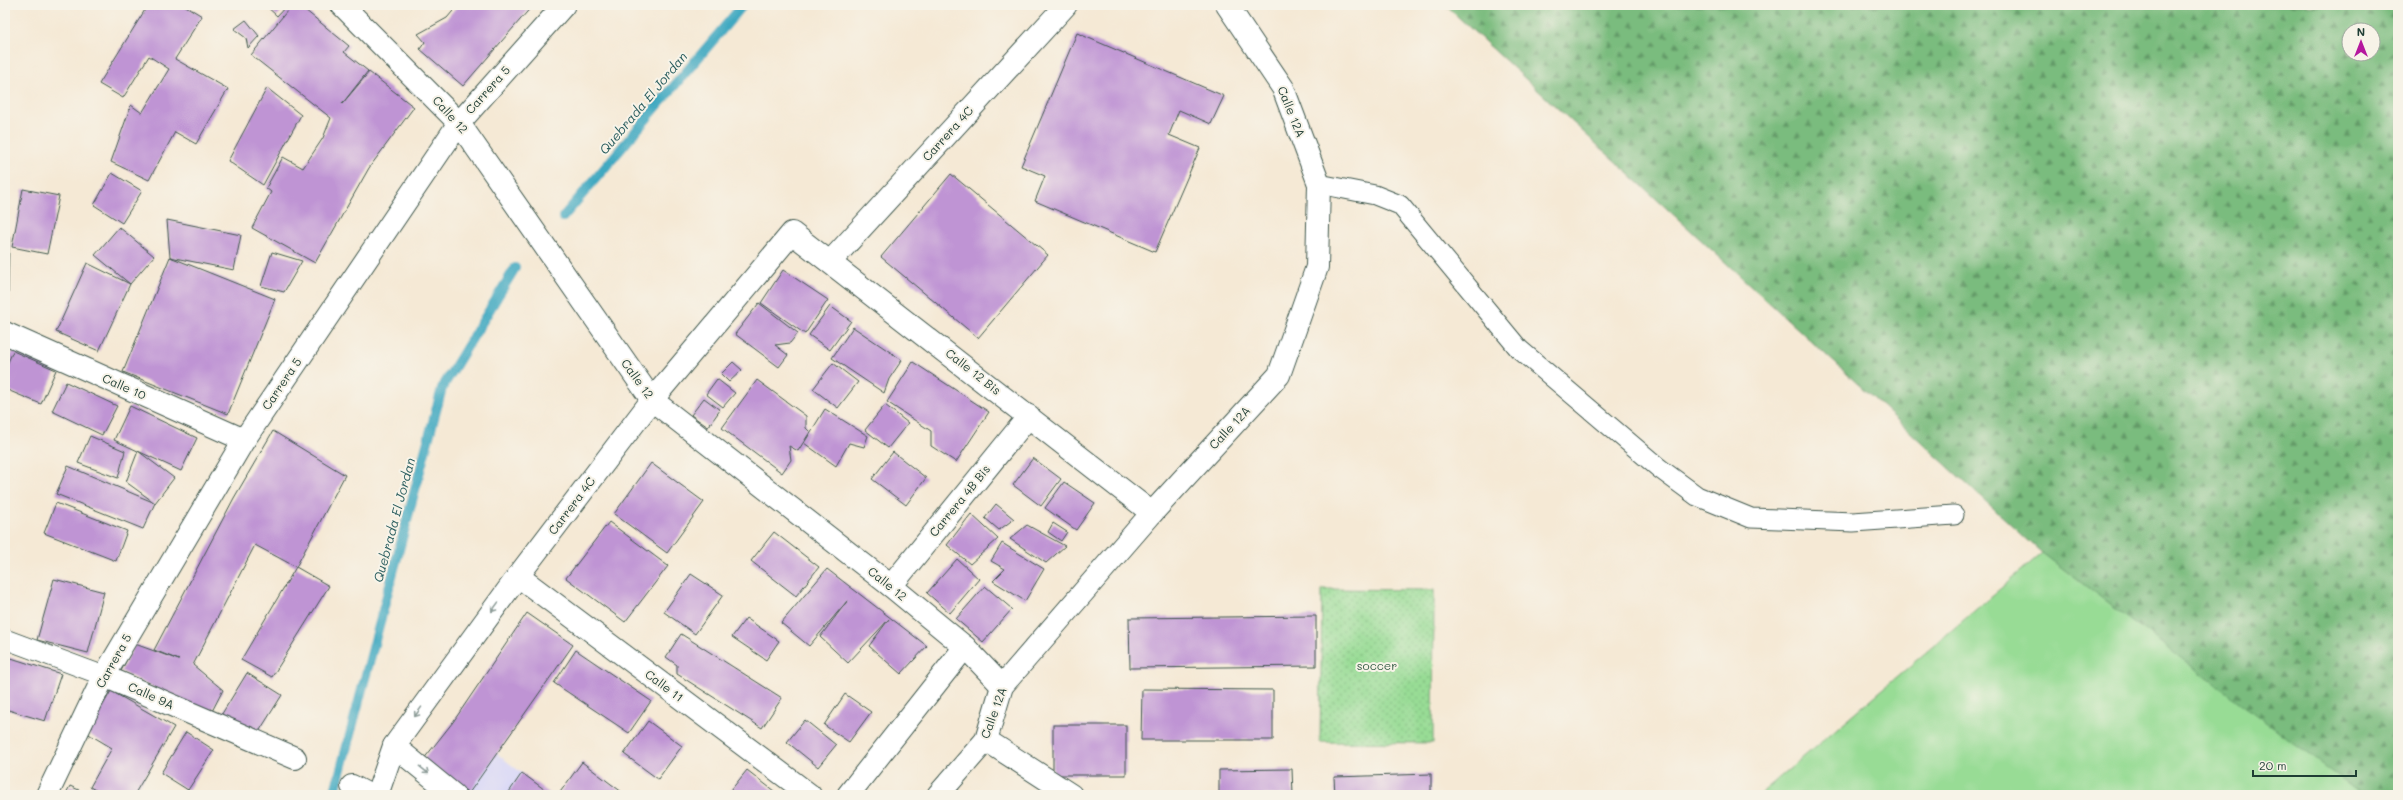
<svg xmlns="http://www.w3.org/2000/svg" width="2403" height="800" viewBox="0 0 2403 800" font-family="Mali,sans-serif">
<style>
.built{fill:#d8d7f8}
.forest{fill:url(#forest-firs);stroke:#4c7c59;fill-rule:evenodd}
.park{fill:url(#park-dots);stroke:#5c8c64}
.pitch{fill:#98dc95;stroke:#5c8c64}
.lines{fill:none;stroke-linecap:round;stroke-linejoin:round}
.stream{stroke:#41a9c1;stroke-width:10}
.building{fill:#bf94d4}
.lane-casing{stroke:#3f574c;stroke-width:21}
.street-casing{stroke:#3f574c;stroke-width:24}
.lane{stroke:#fff;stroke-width:19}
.street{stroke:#fff;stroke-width:22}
.oneway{stroke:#8f9e9a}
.labels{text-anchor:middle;stroke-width:4;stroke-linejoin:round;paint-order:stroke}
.street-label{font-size:12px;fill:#1f3d34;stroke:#f7f3e8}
.park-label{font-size:12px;fill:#375d47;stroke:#f7f3e8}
.water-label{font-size:13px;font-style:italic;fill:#295d5e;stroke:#f7f3e8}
</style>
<defs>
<pattern id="forest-firs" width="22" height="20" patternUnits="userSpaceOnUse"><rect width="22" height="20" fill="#7abc7e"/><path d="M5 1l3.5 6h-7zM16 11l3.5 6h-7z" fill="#639a68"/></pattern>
<pattern id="park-dots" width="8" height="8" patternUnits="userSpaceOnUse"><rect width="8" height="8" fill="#98dc95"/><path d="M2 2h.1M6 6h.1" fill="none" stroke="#7bb47a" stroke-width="1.8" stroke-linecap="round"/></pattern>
</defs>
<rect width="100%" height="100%" fill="#f7f3e8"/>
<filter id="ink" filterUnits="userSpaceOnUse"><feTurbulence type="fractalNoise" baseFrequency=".025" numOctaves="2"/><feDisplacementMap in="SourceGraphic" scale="8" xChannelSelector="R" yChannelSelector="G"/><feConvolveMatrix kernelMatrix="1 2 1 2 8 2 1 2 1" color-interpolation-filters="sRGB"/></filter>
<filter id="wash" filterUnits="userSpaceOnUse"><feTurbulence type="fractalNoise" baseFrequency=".012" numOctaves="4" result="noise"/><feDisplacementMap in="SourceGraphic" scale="16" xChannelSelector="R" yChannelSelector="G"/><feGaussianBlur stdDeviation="0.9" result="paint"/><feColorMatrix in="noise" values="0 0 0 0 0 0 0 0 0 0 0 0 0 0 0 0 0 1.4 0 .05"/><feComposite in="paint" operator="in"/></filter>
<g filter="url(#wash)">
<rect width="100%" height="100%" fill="#f5e9d5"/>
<polygon class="built" points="496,753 522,773 507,795 472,795 469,793"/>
<path class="forest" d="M1445,5H2398V795H2361L2042,553ZM2349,30H2373V54H2349Z"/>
<polygon class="park" points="1322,589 1434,590 1433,743 1320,742"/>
<polygon class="pitch" points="2042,553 2362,795 1759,795"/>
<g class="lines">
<g class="stream">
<polyline points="563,217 743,5"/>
<polyline points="334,795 442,388 515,268"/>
</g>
</g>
<g id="blocks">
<g class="building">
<polygon points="148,5 184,5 202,16 175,59 228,89 196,144 175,132 149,180 111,162 131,105 142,113 169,69 149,56 123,98 99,84"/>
<polygon points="265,5 287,5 277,16"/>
<polygon points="292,5 299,5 349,46 344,52 368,71 342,104 369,72 414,107 369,168 315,263 252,228 271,192 266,188 283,157 303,168 323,138 331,118 251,55"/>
<polygon points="458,5 533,5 463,86 420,49 425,42 418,34 447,18"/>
<polygon points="246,20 259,36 248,48 246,38 234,29"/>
<polygon points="1077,33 1224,96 1211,124 1179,110 1169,135 1200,148 1155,252 1035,201 1045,176 1021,166"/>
<polygon points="267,88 301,115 263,185 228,161"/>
<polygon points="112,173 142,191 122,223 94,205"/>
<polygon points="951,174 1048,255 978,338 881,257"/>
<polygon points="23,189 59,196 47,254 12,247"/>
<polygon points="167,220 241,235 234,270 170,257"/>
<polygon points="119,227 154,256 130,284 99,351 56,332 87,263 130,284 95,255"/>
<polygon points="5,237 9,237 8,302 5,302"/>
<polygon points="272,252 302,261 284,292 261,286"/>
<polygon points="170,257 275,299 228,414 123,372"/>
<polygon points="783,270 828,300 805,334 761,303"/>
<polygon points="759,303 798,333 790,343 775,345 788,355 779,367 735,334"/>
<polygon points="830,306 851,321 830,350 809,335"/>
<polygon points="853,327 902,360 889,379 884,393 832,358"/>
<polygon points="13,351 56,370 41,404 5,389 5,369"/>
<polygon points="733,362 742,370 729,382 721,374"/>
<polygon points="913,362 989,412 956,462 931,446 931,431 887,402"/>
<polygon points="833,363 858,382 838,408 813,389"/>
<polygon points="717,379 735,393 723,407 706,394"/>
<polygon points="757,380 806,416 806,428 810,432 798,451 789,446 791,460 782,473 722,428"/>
<polygon points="66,382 117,406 102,435 52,411"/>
<polygon points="704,398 720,410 708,427 691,415"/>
<polygon points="885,405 908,423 888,448 865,430"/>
<polygon points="130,406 197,438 181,471 114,440"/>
<polygon points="825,409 868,436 864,447 849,443 836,466 804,443"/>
<polygon points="273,431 345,475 296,567 255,545 193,665 223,690 209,717 121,671 135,644 179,660 154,650 234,498"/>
<polygon points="90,436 125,451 118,478 78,463"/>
<polygon points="138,451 174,478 155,503 126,482"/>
<polygon points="893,452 926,478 906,505 872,479"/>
<polygon points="1033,458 1061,479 1041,506 1013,485"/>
<polygon points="651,463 704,502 667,553 614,514"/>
<polygon points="68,466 155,503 143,529 56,494"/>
<polygon points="1064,482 1095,503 1076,530 1045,508"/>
<polygon points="56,503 127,531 116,561 44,533"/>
<polygon points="996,504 1014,519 999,530 985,518"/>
<polygon points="971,514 998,539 970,564 947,545"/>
<polygon points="609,522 668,566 625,622 566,578"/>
<polygon points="1053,523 1067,532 1061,541 1048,532"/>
<polygon points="1027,525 1065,546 1046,563 1010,539"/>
<polygon points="774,532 819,567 796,596 751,561"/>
<polygon points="1002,543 1044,569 1025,601 993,581 1005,569 991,561"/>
<polygon points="957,559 979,579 950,613 927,593"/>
<polygon points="296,567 329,586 272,677 241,660"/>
<polygon points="827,569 927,646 901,674 869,646 889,619 848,663 820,637 848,600 809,646 781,623"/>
<polygon points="691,574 723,595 695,634 664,612"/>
<polygon points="54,579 104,592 88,653 37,640"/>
<polygon points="985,586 1012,609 983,642 956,619"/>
<polygon points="527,613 573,645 469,793 423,760 453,722"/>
<polygon points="1316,616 1316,666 1130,668 1129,618"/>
<polygon points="746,618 779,641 766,660 732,637"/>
<polygon points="681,634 782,698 762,728 677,674 677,665 666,657"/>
<polygon points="576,650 651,701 629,733 554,683"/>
<polygon points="5,656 61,674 45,721 5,709"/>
<polygon points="247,673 282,695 255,738 220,717"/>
<polygon points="1142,689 1273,690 1273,740 1141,740"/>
<polygon points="111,691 174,727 134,795 104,795 90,787 112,748 87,733"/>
<polygon points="845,694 871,712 849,742 824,725"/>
<polygon points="805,720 836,745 818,767 787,742"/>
<polygon points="648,721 682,746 658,779 624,754"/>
<rect x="1053" y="725" width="73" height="50"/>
<polygon points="186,732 214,750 188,790 161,773"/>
<polygon points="582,762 611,784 626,795 558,795"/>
<polygon points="1292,769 1293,795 1219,795 1219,770"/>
<polygon points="747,770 779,795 727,795"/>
<polygon points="522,773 552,795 507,795"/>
<polygon points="1431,774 1431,795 1335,795 1334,777"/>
<polygon points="70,786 90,795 65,795"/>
</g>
</g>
</g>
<g filter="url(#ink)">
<use href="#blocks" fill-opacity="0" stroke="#3f574c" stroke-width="1"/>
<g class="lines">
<g class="lane-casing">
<g id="lane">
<polyline points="1319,184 1375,195 1400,205 1519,349 1659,468 1697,496 1751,518 1853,522 1954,515"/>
<polyline points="5,639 104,676"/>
</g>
</g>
<g class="street-casing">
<g id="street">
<polyline points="342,5 459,123 652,400 891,586 965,647 1002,686"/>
<polyline points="830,262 1066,5"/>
<polyline points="5,333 244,440"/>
<polyline points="518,576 810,795"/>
<polyline points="891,586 1029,416"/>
<polyline points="104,676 295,758"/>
<polyline points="986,740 1071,795"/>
<polyline points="394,746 454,795"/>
<polyline points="352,786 369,795"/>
<polyline points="47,795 104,676 244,440 459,123 564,5"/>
<polyline points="377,795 394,746 518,576 652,400 792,233 1152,513"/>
<polyline points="848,795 965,647"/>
<polyline points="938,795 986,740 1002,686 1152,513 1279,375 1317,267 1319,184 1283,88 1227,5"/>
</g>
</g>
<use href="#lane" class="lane"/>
<use href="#street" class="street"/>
</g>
<defs><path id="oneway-shaft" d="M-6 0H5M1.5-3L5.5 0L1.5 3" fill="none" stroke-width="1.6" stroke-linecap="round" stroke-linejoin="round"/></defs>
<g class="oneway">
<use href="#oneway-shaft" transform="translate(495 607) rotate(126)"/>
<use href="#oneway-shaft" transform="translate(418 712) rotate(126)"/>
<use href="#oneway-shaft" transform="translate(424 770) rotate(39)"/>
</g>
</g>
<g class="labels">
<g class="street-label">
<text transform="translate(488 90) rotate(-48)" y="4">Carrera 5</text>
<text transform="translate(1291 112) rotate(68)" y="4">Calle 12A</text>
<text transform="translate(450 115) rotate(48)" y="4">Calle 12</text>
<text transform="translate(948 134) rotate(-48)" y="4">Carrera 4C</text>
<text transform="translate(973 372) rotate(38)" y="4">Calle 12 Bis</text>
<text transform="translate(637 379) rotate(54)" y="4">Calle 12</text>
<text transform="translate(282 384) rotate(-56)" y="4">Carrera 5</text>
<text transform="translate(124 387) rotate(24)" y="4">Calle 10</text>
<text transform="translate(1230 428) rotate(-47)" y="4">Calle 12A</text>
<text transform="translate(960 501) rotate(-51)" y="4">Carrera 4B Bis</text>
<text transform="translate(572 506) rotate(-53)" y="4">Carrera 4C</text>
<text transform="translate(887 584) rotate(39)" y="4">Calle 12</text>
<text transform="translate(114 661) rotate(-61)" y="4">Carrera 5</text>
<text transform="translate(664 686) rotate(37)" y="4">Calle 11</text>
<text transform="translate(151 696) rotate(24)" y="4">Calle 9A</text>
<text transform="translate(994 713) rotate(-70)" y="4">Calle 12A</text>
</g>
<g class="park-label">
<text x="1377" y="670">soccer</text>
</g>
<g class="water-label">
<text transform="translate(643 103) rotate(-50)" y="5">Quebrada El Jordan</text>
<text transform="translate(394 520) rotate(-75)" y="5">Quebrada El Jordan</text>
</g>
</g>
<rect width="2403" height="800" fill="none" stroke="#f7f3e8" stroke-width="20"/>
<g transform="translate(2361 42)"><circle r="19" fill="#f7f3e8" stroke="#a1aaa0"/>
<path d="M0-3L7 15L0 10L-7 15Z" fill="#b5179e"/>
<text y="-6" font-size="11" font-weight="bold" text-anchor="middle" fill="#1f3d34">N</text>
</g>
<path d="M2253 770v6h103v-6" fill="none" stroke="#1f3d34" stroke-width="2"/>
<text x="2259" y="770" font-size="12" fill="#1f3d34" stroke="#f7f3e8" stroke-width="3" paint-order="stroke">20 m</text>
</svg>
